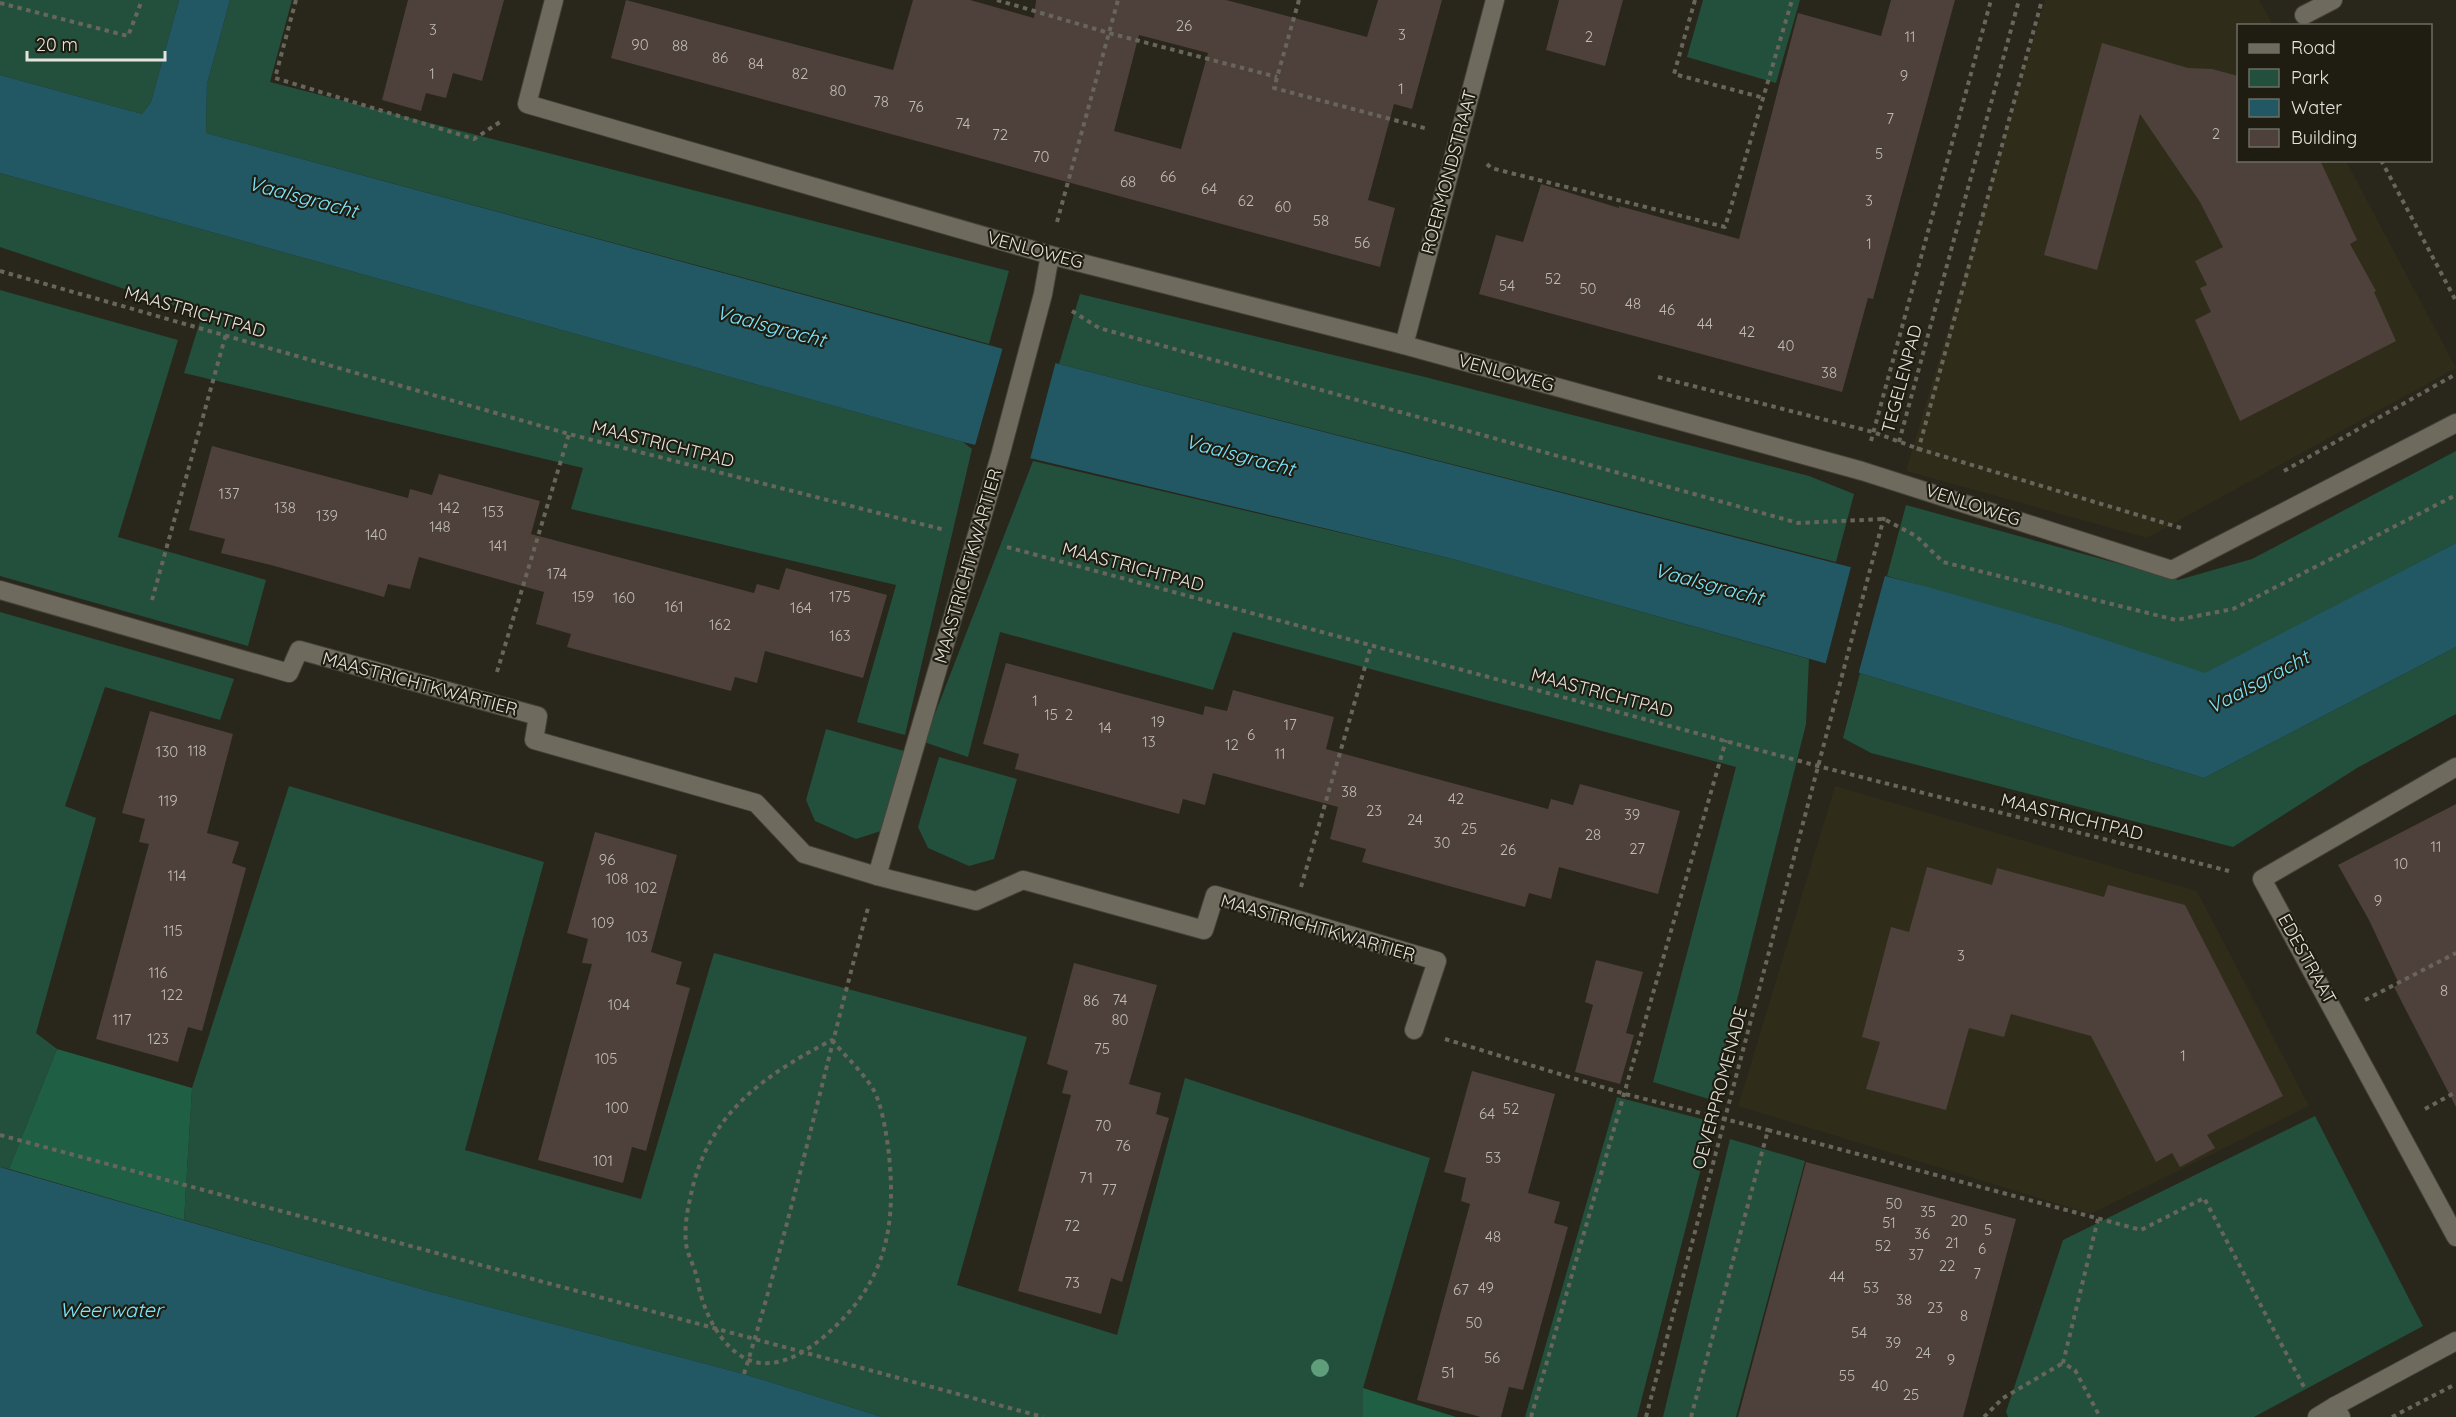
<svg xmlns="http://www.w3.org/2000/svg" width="2456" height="1417" viewBox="0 0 2456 1417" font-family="Quicksand,sans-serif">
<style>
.built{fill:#302c1a}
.green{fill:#22503c}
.forest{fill:#1f6045}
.water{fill:#215863}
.pier{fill:#29261b}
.building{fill:#4e413c;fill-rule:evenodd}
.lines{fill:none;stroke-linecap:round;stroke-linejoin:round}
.street-casing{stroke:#454239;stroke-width:20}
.path{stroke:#68655b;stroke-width:4;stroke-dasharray:4.5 4.5;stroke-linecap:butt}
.street{stroke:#6e6b5e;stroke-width:18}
.tree{fill:#609d7b}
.labels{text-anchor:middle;stroke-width:4.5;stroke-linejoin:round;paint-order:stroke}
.number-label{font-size:15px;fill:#bfbab4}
.street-label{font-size:18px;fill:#e5e3dc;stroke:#1f1d12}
.water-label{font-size:20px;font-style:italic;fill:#7ce6fd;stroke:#1f1d12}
</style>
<rect width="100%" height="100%" fill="#29261b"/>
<g class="built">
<polygon points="2045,0 2259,0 2273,25 2238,26 2238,160 2346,161 2456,368 2147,538 1906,471"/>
<polygon points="1835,786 2197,891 2309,1106 2091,1214 1738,1106"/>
</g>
<g class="green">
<polygon points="0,0 179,0 151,102 142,114 0,75"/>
<polygon points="230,0 292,0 270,82 1009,271 989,344 206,133 207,84"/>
<polygon points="1703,0 1800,0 1776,83 1687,57"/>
<polygon points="0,173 963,442 972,449 905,735 857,722 896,585 571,509 583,468 184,373 202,315 0,247"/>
<polygon points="0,290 178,340 118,537 266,580 248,646 0,576"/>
<polygon points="1080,294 1425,377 1809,476 1854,494 1836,562 1059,364"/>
<polygon points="2456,451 2456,543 2205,674 2061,625 1887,576 1906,505 2178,580 2252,559"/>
<polygon points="1033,461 1449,558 1809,659 1806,724 1712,1100 1653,1082 1736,767 1233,632 1213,690 1000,632 968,757 924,742"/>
<polygon points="0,612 234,679 220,720 105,687 65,806 96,818 36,1033 57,1049 9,1169 0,1167"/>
<polygon points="2456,647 2456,714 2357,768 2233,847 1871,753 1843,738 1860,673 2204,778"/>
<polygon points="826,729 904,751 881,831 856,839 815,821 806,800"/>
<polygon points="939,757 1017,779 994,859 969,866 928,848 918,827"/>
<polygon points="289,786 544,862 465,1150 641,1199 714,953 1027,1037 957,1285 1117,1335 1185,1078 1430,1158 1363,1388 1363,1417 882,1417 744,1374 428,1291 184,1220 192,1088"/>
<polygon points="1617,1097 1713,1122 1637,1417 1525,1417"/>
<polygon points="2315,1116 2423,1326 2254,1417 2008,1417 2006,1412 2063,1240"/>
<polygon points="1730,1139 1805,1161 1736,1417 1663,1417"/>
</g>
<g class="forest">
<polygon points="57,1049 192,1088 184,1220 9,1169"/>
<polygon points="1363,1388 1456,1417 1363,1417"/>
</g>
<g class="water">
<polygon points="179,0 230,0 207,84 206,133 1059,364 1928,587 2061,625 2205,673 2456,543 2456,647 2204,778 1860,673 1449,558 963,442 0,173 0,75 142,114 151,102"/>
<polygon points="0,1167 428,1291 744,1374 882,1417 0,1417"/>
</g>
<g class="pier">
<polygon points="1003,347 1056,361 1029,463 974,449"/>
<polygon points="1852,563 1886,572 1858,675 1825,666"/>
</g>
<g class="building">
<polygon points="408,0 504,0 482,81 453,73 446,98 426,93 421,111 382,100"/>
<path d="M626,0L893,70L913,0H970L1034,18L1036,0H1226L1367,37L1378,0H1442L1412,109L1394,104L1368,200L1395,208L1380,267L611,58ZM1139,35L1208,53L1181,149L1114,131Z"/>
<polygon points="1559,0 1623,0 1605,66 1546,50"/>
<polygon points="1891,0 1955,0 1873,299 1868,298 1842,392 1479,294 1496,235 1523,242 1541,184 1619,208 1619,206 1739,239 1798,13 1881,36"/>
<polygon points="2102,43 2188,68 2212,69 2238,76 2238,160 2320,160 2357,240 2350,244 2376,291 2374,292 2396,341 2240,421 2195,320 2211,312 2200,288 2207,285 2195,261 2223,247 2200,202 2140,114 2097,270 2044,255"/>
<polygon points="212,446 408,498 410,489 432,495 439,474 540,501 531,534 754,593 757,584 779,590 786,568 887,595 863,678 765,651 757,683 735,677 731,691 567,647 571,634 536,624 544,592 419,557 410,589 388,584 384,597 271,565 221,553 225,539 189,530"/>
<polygon points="1006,663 1203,715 1205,706 1227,711 1233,690 1334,717 1326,749 1548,809 1551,799 1573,805 1580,784 1680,811 1658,894 1559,867 1551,899 1529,893 1525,907 1362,862 1366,849 1330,839 1338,807 1213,773 1205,805 1183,799 1179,814 1015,769 1019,754 983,744"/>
<polygon points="150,711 233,734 207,833 239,842 232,863 246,868 202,1031 188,1027 178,1062 96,1039 149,844 139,842 145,819 122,813"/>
<polygon points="2456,804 2456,1107 2394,987 2399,984 2369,920 2338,865"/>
<polygon points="595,832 677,855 651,952 682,962 676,984 690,988 646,1151 632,1147 623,1183 538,1160 592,964 582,963 588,939 567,933"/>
<polygon points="1927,867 1992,885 1997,868 2104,897 2108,885 2185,905 2283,1096 2207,1135 2215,1148 2180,1167 2172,1153 2156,1162 2091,1036 2011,1014 2004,1037 1969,1028 1946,1110 1866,1089 1880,1042 1862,1037 1891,927 1909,932"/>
<polygon points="1596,960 1643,972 1626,1033 1634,1035 1620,1084 1575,1072 1593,1005 1585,1002"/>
<polygon points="1074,963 1157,985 1129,1084 1161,1093 1156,1114 1169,1118 1122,1282 1111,1278 1101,1314 1018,1291 1071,1095 1062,1093 1068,1071 1047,1064"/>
<polygon points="1472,1071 1555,1094 1528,1193 1560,1202 1554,1223 1568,1227 1523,1390 1509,1387 1501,1417 1481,1417 1417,1400 1470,1204 1461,1201 1466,1178 1444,1172"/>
<polygon points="1806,1162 2016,1219 1963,1417 1738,1417"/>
</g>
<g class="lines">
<g class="street-casing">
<g id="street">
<polyline points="554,0 527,104 1050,255 1404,345 1862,471 2172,570 2456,423"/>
<polyline points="2304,15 2333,0"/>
<polyline points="1404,345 1495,0"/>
<polyline points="0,590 289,673 299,650 538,716 534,740 756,803 804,854 877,876 976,901 1023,880 1204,930 1215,895 1437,961 1414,1030"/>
<polyline points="2456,767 2262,879 2456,1237"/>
<polyline points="877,876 1000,456 1043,294 1050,255"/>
<polyline points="2317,1417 2335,1406"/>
<polyline points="2341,1417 2335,1406 2456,1341"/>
</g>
</g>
<g class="path">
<polyline points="296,0 275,78 474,139 500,122"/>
<polyline points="997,0 1109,33 1277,77"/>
<polyline points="1299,0 1274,88 1428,129"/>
<polyline points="1695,0 1674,74 1764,98"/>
<polyline points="0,3 128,36 142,0"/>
<polyline points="2381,160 2456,301"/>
<polyline points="1487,164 1491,168 1725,227 1792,0"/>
<polyline points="1057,222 1118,0"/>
<polyline points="0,271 569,434 945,530"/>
<polyline points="1072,311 1099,328 1798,523 1884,519 1916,536 1943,562 2176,620 2233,609 2456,495"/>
<polyline points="1658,377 1873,432 1919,449 2181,528"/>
<polyline points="1871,441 1991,0"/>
<polyline points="1899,442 2019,0"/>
<polyline points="1918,451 2042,0"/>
<polyline points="2284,471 2456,374"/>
<polyline points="1007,547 1818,766 2229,871"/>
<polyline points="152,600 226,334"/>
<polyline points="497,672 569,434"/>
<polyline points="1301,887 1371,646"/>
<polyline points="2365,1000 2456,953"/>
<polyline points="1445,1039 1625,1094 1768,1130"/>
<path d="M832,1040C845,1056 862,1071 873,1089C882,1104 887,1137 889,1155C897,1234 883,1288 820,1340C801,1355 774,1370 749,1360C720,1348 703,1310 698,1283C696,1269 688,1257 686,1244C684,1225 688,1207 692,1190C710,1112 766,1074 832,1040Z"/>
<polyline points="2425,1109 2456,1092"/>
<polyline points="0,1135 1043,1417"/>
<polyline points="2098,1219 2063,1363 2075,1370 2100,1417"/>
<path d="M744,1374C792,1220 825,1064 868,908"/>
<polyline points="1531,1417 1726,740"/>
<polyline points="1646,1417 1884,517"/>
<polyline points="1691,1417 1768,1130 2141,1230 2204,1198 2304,1387"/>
<polyline points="1984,1417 2003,1398 2063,1363"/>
<polyline points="2392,1417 2456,1384"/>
</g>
<use href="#street" class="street"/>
</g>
<circle class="tree" cx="1320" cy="1368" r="9"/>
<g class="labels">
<g class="number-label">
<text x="1184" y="31">26</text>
<text x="433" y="35">3</text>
<text x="1402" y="40">3</text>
<text x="1589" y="42">2</text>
<text x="1910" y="42">11</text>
<text x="640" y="50">90</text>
<text x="680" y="51">88</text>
<text x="720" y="63">86</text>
<text x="756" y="69">84</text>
<text x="432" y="79">1</text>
<text x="800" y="79">82</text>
<text x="1904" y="81">9</text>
<text x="1401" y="94">1</text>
<text x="838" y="96">80</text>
<text x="881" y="107">78</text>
<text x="916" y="112">76</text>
<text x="1890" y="124">7</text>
<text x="963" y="129">74</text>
<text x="2216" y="139">2</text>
<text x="1000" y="140">72</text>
<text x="1879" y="159">5</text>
<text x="1041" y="162">70</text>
<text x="1168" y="182">66</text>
<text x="1128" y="187">68</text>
<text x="1209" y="194">64</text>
<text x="1246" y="206">62</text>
<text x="1869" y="206">3</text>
<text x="1283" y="212">60</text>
<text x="1321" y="226">58</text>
<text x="1362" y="248">56</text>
<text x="1869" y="249">1</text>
<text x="1553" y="284">52</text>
<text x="1507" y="291">54</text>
<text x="1588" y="294">50</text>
<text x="1633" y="309">48</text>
<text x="1667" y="315">46</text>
<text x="1705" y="329">44</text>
<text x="1747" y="337">42</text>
<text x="1786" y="351">40</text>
<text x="1829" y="378">38</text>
<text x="229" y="499">137</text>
<text x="285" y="513">138</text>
<text x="449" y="513">142</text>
<text x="493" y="517">153</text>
<text x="327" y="521">139</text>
<text x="440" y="532">148</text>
<text x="376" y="540">140</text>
<text x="498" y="551">141</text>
<text x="557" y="579">174</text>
<text x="583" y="602">159</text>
<text x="840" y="602">175</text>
<text x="624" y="603">160</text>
<text x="674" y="612">161</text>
<text x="801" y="613">164</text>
<text x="720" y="630">162</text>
<text x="840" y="641">163</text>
<text x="1035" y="706">1</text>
<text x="1051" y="720">15</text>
<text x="1069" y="720">2</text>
<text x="1158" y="727">19</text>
<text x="1290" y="730">17</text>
<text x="1105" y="733">14</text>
<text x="1251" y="740">6</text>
<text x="1149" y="747">13</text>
<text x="1232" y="750">12</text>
<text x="197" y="756">118</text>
<text x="167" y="757">130</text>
<text x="1280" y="759">11</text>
<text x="1349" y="797">38</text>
<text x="1456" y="804">42</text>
<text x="168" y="806">119</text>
<text x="1374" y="816">23</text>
<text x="1632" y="820">39</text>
<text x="1415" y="825">24</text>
<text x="1469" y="834">25</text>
<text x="1593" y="840">28</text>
<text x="1442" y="848">30</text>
<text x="2436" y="852">11</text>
<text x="1637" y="854">27</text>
<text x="1508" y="855">26</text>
<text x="607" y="865">96</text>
<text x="2401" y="869">10</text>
<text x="177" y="881">114</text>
<text x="617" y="884">108</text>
<text x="646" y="893">102</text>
<text x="2378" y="906">9</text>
<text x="603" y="928">109</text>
<text x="173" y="936">115</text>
<text x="637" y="942">103</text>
<text x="1961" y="961">3</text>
<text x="158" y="978">116</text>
<text x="2444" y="996">8</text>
<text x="172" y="1000">122</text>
<text x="1120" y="1005">74</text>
<text x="1091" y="1006">86</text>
<text x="619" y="1010">104</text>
<text x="122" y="1025">117</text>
<text x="1120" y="1025">80</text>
<text x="158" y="1044">123</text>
<text x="1102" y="1054">75</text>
<text x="2183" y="1061">1</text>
<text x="606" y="1064">105</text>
<text x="617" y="1113">100</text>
<text x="1511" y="1114">52</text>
<text x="1487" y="1119">64</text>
<text x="1103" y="1131">70</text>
<text x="1123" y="1151">76</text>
<text x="1493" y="1163">53</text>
<text x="603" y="1166">101</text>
<text x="1086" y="1183">71</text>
<text x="1109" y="1195">77</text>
<text x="1894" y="1209">50</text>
<text x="1928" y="1217">35</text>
<text x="1959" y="1226">20</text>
<text x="1889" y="1228">51</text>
<text x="1072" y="1231">72</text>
<text x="1988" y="1235">5</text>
<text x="1922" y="1239">36</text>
<text x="1493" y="1242">48</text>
<text x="1952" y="1248">21</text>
<text x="1883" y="1251">52</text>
<text x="1982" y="1254">6</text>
<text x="1916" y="1260">37</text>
<text x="1947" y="1271">22</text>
<text x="1977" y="1279">7</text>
<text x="1837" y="1282">44</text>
<text x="1072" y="1288">73</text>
<text x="1486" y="1293">49</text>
<text x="1871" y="1293">53</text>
<text x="1461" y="1295">67</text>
<text x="1904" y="1305">38</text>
<text x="1935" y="1313">23</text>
<text x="1964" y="1321">8</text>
<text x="1474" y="1328">50</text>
<text x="1859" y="1338">54</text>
<text x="1893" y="1348">39</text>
<text x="1923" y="1358">24</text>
<text x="1492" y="1363">56</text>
<text x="1951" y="1365">9</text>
<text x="1448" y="1378">51</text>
<text x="1847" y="1381">55</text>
<text x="1880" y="1391">40</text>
<text x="1911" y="1400">25</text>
</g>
<g class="street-label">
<text transform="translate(1449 172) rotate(-75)" y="6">ROERMONDSTRAAT</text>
<text transform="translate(1035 250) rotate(15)" y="6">VENLOWEG</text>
<text transform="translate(195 312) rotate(16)" y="6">MAASTRICHTPAD</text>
<text transform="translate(1506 373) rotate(15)" y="6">VENLOWEG</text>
<text transform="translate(1902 379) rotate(-75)" y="6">TEGELENPAD</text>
<text transform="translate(663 444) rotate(14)" y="6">MAASTRICHTPAD</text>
<text transform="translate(1973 505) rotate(18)" y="6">VENLOWEG</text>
<text transform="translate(968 566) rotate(-74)" y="6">MAASTRICHTKWARTIER</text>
<text transform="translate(1133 567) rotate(15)" y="6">MAASTRICHTPAD</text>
<text transform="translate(420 684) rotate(15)" y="6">MAASTRICHTKWARTIER</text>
<text transform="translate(1602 693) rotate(15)" y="6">MAASTRICHTPAD</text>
<text transform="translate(2072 817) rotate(14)" y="6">MAASTRICHTPAD</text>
<text transform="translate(1318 928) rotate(16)" y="6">MAASTRICHTKWARTIER</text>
<text transform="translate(2307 959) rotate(61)" y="6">EDESTRAAT</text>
<text transform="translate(1720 1088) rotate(-75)" y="6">OEVERPROMENADE</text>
</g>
<g class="water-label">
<text transform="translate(303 197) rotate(15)" y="7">Vaalsgracht</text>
<text transform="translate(771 326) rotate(15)" y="7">Vaalsgracht</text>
<text transform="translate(1240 455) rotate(15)" y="7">Vaalsgracht</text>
<text transform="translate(1709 584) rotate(15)" y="7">Vaalsgracht</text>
<text transform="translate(2258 682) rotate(-28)" y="7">Vaalsgracht</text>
<text x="111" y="1317">Weerwater</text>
</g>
</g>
<rect x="2237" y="24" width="195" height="138" fill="#1f1d12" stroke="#6e6c63" stroke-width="1.5"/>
<rect x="2249" y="44" width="30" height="9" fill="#6e6b5e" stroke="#6e6c63" stroke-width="1.5"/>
<text x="2291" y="54" font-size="18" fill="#e5e3dc">Road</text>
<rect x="2249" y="69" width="30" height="18" fill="#22503c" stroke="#6e6c63" stroke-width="1.5"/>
<text x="2291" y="84" font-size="18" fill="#e5e3dc">Park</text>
<rect x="2249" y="99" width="30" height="18" fill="#215863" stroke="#6e6c63" stroke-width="1.5"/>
<text x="2291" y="114" font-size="18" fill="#e5e3dc">Water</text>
<rect x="2249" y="129" width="30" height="18" fill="#4e413c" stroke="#6e6c63" stroke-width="1.5"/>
<text x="2291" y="144" font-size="18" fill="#e5e3dc">Building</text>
<path d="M27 51v9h138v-9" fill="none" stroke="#e5e3dc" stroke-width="3"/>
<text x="36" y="51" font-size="18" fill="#e5e3dc" stroke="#1f1d12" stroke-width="4.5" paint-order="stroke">20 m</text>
</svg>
